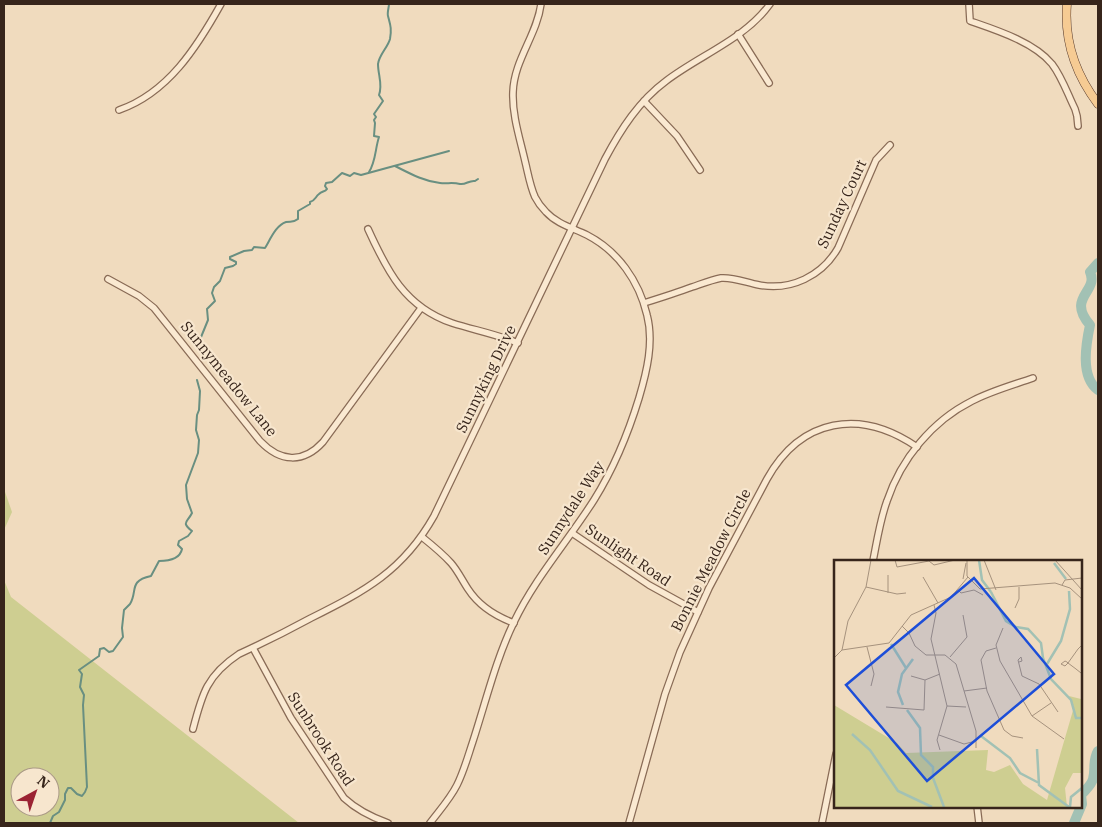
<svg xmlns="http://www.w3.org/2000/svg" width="1102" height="827" viewBox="0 0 1102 827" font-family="'IBM Plex Serif',serif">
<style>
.green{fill:#cece91;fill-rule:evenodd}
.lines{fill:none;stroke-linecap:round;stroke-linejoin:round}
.stream{stroke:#698f81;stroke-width:2}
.river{stroke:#a2c1b4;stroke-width:10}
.minor-casing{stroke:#896b56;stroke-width:8}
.major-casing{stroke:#56392b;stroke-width:9}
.minor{stroke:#fae9d1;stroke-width:5.5}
.major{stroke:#f6cb93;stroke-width:8}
.labels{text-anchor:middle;stroke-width:4.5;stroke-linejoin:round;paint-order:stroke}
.street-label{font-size:15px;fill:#37251b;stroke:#f7e6ce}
.inset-river{fill:none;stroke:#a2c1b4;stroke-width:2.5}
.inset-road{fill:none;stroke:#a6927d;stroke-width:1}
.view{fill:#1d4ed8;fill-opacity:0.15;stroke:#1d4ed8;stroke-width:2.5}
.inset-edge{fill:none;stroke:#37251b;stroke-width:2.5}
</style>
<rect width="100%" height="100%" fill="#f0dbbe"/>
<g class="green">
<polygon points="4,489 12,512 4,530"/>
<path d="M4,580L11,597L299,823H4ZM20,777H50V807H20Z"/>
</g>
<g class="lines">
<g class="stream">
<path d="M395,166C409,173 423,181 440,183C447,184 452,182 460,184C466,185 469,180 475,181L478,179"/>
<path d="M369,172C376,161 375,149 379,137L374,136L375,123L374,120L376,117L374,114L383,101L379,95C383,85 378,75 378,64C379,55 388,47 390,39C392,28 390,24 388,16C387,13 389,7 389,4"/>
<path d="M199,342L208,320L207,309L215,301L212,293L214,287L220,281L225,268L233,266L236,264V262L230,259V257L244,251L252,250L254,247L265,248C270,240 276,225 286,222C291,221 293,223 298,219V211L310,204V202C316,200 315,197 319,194C322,191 325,192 327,189L325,186L326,183L332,182L342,173L350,176L354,173L361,175L449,151"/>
<path d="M50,823L53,816L59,812L65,800V794L68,788H71L77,794L82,796L85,792L87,787L83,705L84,695L80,687L82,674L79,670L99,656L100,649L104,648L109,652L113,651L123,637L122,628L124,610C126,608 128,606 130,604C138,591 128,581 151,576L159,561C168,561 180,559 182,549L178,545L179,541L188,536L192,531C181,522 187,523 192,513L187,499L186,485L198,453L199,440L196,430L197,415L199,410L200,391L197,380"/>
</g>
<g class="river">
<path d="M1098,263L1090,272C1099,292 1066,297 1090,325C1086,344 1080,377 1098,390"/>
<path d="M1074,823L1082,804L1081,795C1085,790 1091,786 1093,779C1096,769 1092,762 1098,751"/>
</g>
<g class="minor-casing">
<g id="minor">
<path d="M969,4L970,21C996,30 1034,42 1052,64C1062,77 1068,95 1075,109L1077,116L1078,126"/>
<polyline points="738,34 769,83"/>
<polyline points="644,101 677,136 700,170"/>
<path d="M119,110C168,93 197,47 221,4"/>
<path d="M368,229C387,271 405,307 452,323C474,330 496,334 518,343"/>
<path d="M108,279L139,296L154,308L260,441C280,462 303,464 323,442L421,308"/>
<path d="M644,303C660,298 676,293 692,287C701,284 711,280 721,278C734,277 747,283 759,285C791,291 822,276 838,248L876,160L890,145"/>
<polyline points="572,533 649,585 698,612"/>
<path d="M422,537C432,545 442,553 451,563C458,571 462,580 468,589C479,606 495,616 514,623"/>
<path d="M873,561C877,541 880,520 887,501C901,459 932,421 972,401C991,391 1013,385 1033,378"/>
<path d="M253,648L291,718L344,798C357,810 371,817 388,823"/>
<path d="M193,729C202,694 207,675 239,654C263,643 287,631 311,618C365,591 403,571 434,516L605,159C621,129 639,101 666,81C700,55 745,39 770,4"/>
<polyline points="977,806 979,823"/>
<path d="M430,823C439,811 450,799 457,785C464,771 468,756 473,741C486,701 496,659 514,622C535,578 568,541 594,500C614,468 628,434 639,398C647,371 654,342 647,315C639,281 618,251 587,235C573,228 557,224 546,212C542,208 538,203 535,197C530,186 528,173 525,161C520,139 512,115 513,92C514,60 537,35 541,4"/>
<path d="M629,823L665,694L680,652L709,588L767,479C801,418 860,408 917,447"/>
<polyline points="822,823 836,754"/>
</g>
</g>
<g class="major-casing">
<path id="major" d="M1067,4C1064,41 1076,75 1098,104"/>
</g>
<use href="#minor" class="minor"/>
<use href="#major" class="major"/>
</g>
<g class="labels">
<g class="street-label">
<text transform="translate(842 204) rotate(-65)" y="5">Sunday Court</text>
<text transform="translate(229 379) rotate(51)" y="5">Sunnymeadow Lane</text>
<text transform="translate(486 379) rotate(-64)" y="5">Sunnyking Drive</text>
<text transform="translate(571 508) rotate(-57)" y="5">Sunnydale Way</text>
<text transform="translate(628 555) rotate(34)" y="5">Sunlight Road</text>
<text transform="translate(711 560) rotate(-63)" y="5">Bonnie Meadow Circle</text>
<text transform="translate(321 739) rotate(57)" y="5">Sunbrook Road</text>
</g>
</g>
<g transform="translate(834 560)">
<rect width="248" height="248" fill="#f0dbbe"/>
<path d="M235,136L247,139V213H239L231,228L233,247H0V145L63,183L72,193L154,190L152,210L160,212L176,205L189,224L213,240L240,147Z" fill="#cece91"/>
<path class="inset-river" d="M145,0L148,20L157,32M220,3L232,19M157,32L172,61L182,67L194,69L207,83L209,98L217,119L237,140L242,158H248M57,84L72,108M213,104L227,81L236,49L235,31M69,145L64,132L68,114L79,99M73,150L86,168L87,195L99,207V218L110,247M18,174L36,190L64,231L98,247M147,176L176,198L186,213L205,223M203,189L205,225L235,247M236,247L237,237L248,228"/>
<path class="inset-road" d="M61,0L63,7L95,1M133,0V16L146,29L221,23L236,28L248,39M150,0L162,30M221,0L248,30M95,1L100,5L121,0M89,17L104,43M129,19L132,3M228,25L231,20L248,18M32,27L63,34L72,33M124,30L127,33L140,30L149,35M54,33V15M100,45L102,53L97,79L113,146L103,180L106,190M181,48L185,39V27M68,66L75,73L81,86L92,95H111L122,104L142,171V188M169,68L162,85L166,101L198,156L230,179M247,86L244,89L234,103L231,106L227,104L231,101L233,102L234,103L242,109L247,113L248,114M33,87L40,114L37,126M162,88L152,91L147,100L153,131L170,170L178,176L189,178M8,90L55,83L77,55L117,37L134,17M116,97L133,77L129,55M0,98L8,90L14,61L32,27L37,0M185,102L188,101L187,97L184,100L188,116L205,124L224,152M77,116L91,120L106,114M130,131L153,128M113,146L132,147M52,147L90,150L91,120M198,156L217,143M105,175L130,184L142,181"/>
<path class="view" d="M140,18L220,114L93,221L12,125Z"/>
<rect width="248" height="248" class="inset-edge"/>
</g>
<rect width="1102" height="827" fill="none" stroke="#37251b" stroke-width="10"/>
<g transform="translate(35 792) rotate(40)"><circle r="24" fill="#f7e6ce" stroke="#aa9986"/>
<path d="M0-4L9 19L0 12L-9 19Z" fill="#9b2333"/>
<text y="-8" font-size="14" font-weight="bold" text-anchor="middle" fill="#37251b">N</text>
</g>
</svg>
